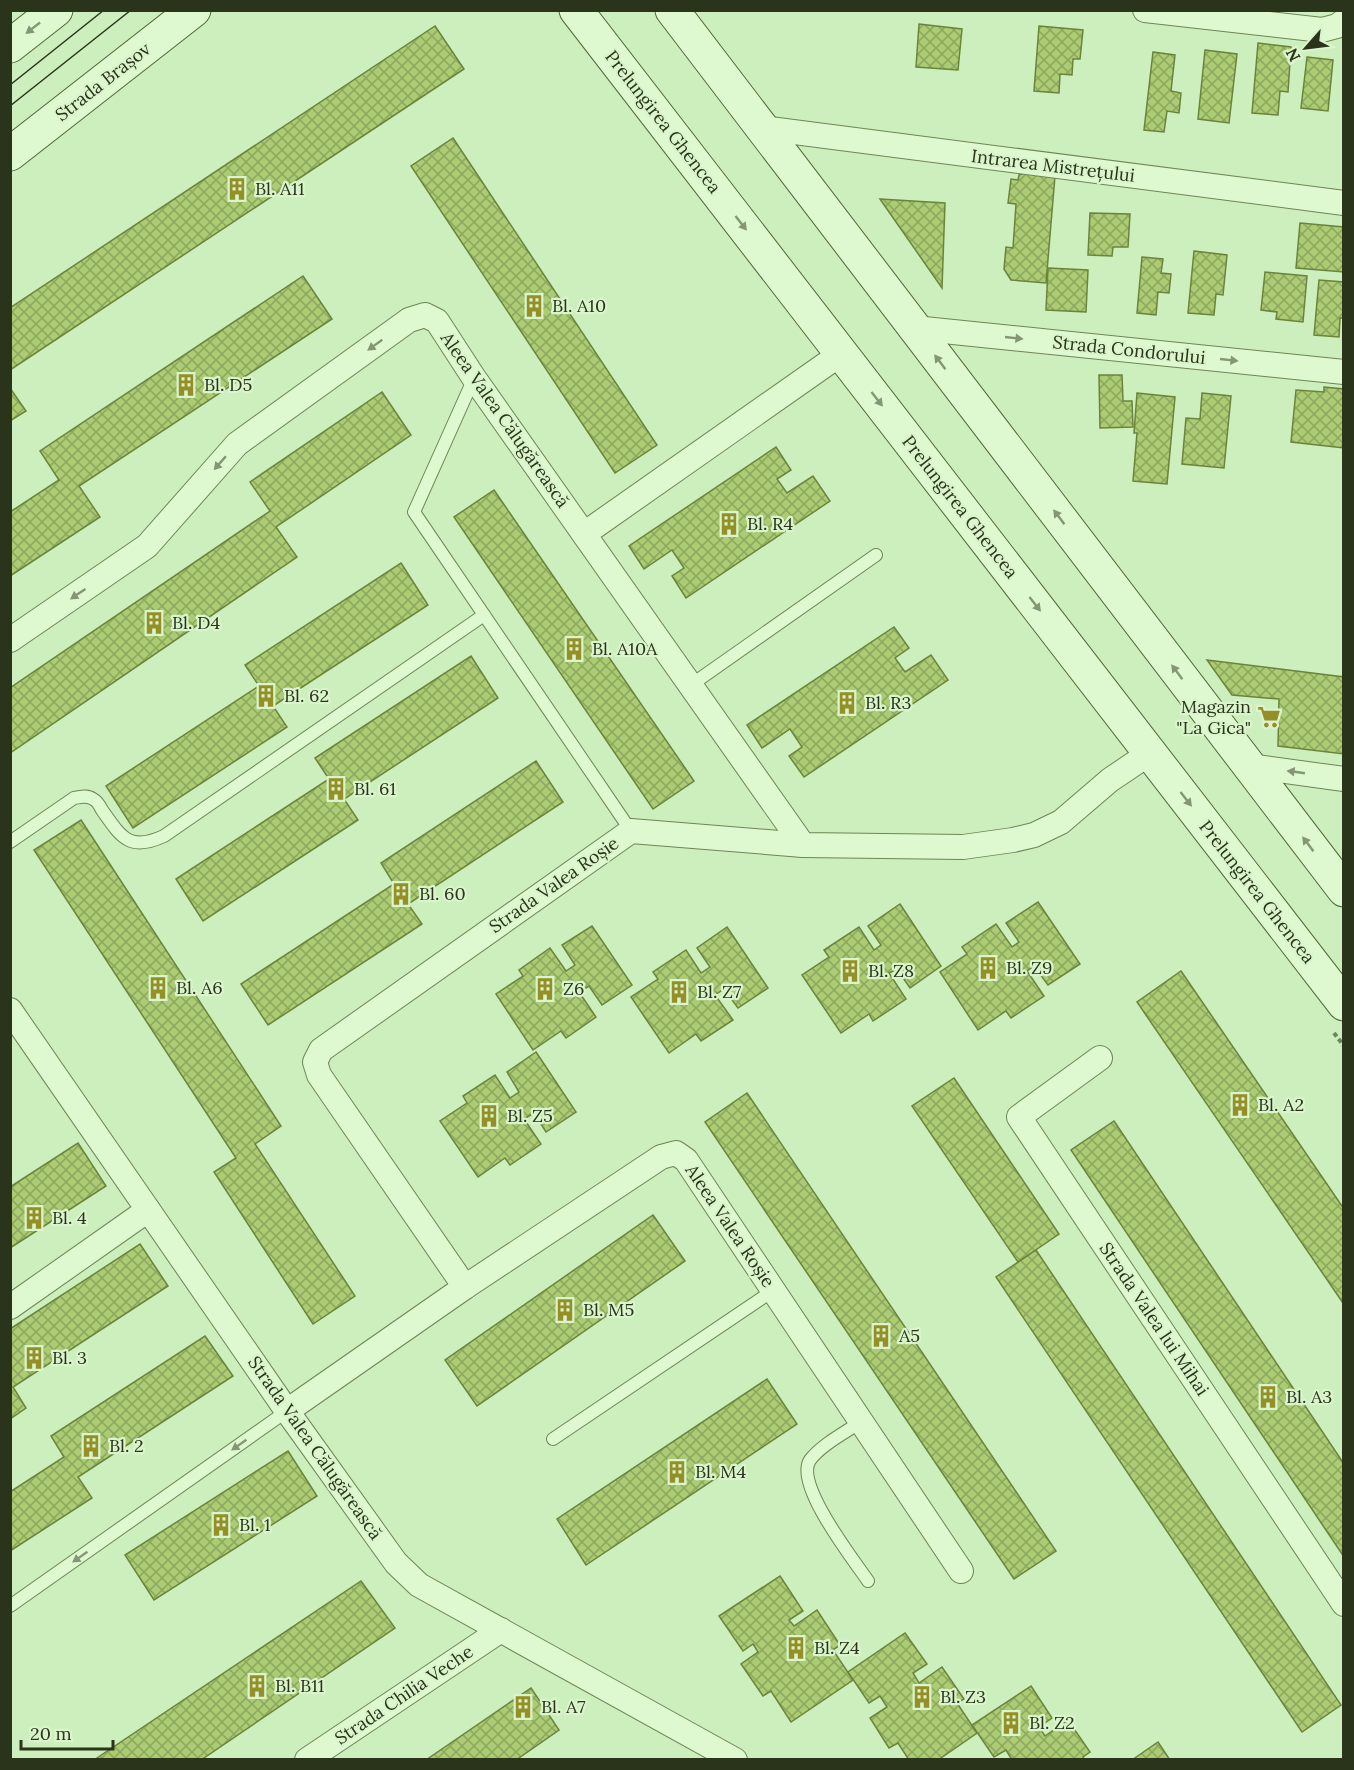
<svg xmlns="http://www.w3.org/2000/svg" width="1354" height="1770" viewBox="0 0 1354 1770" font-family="Lora,serif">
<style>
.building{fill:url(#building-cross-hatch);stroke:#6b843c;stroke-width:1.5}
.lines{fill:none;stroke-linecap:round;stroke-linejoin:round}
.lane-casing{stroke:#6e8556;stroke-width:14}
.street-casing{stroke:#6e8556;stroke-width:26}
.secondary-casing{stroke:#526739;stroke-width:35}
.path{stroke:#6e8556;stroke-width:4;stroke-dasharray:4.5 3;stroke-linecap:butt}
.lane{stroke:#def9cf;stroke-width:12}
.street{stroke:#def9cf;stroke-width:24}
.secondary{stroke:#def9cf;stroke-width:33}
.tram{stroke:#29341b;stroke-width:1.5}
.oneway{fill:#849675}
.labels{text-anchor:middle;stroke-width:4.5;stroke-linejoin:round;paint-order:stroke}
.street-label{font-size:18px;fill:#29341b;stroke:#daf5cc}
.poi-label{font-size:18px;fill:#29341b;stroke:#daf5cc;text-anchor:start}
</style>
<defs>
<pattern id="building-cross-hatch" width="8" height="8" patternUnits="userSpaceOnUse" patternTransform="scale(1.5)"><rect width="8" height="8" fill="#abcc72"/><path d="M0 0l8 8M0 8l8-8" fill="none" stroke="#8ba65d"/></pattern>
</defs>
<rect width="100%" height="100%" fill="#cdeebd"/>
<g class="building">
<polygon points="919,24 962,29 958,70 916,67"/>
<polygon points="435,26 464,69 10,370 10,308"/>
<polygon points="1039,26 1083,30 1080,59 1073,59 1072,75 1060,74 1059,93 1034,91"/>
<polygon points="1258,43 1291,47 1288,92 1280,91 1278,115 1252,113"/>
<polygon points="1205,50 1237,54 1229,123 1198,119"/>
<polygon points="1153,52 1175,55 1171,91 1181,93 1179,113 1167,111 1164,132 1144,130"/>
<polygon points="1307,57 1333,60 1328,111 1301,108"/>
<polygon points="453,138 657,445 615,473 411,166"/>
<polygon points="1024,173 1055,176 1046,283 1011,280 1004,269 1006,247 1013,248 1016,204 1008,203 1011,179 1018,180 1019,175"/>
<polygon points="880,199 945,203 942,288"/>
<polygon points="1090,213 1130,214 1128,247 1113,247 1112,256 1088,255"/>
<polygon points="1300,223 1344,227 1344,272 1296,268"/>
<polygon points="1194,251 1227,255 1223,295 1216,294 1214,315 1188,313"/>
<polygon points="1142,257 1163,259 1161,273 1171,274 1169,293 1158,292 1156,315 1137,313"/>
<polygon points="1048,268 1088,270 1086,312 1046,310"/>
<polygon points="1265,272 1307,276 1303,322 1276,319 1277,312 1261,310"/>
<polygon points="303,276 332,319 79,486 100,517 10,576 10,512 59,480 40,451"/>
<polygon points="1319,280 1344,282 1344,318 1340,318 1339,337 1314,335"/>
<polygon points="1099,375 1122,375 1123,401 1132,401 1133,427 1100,428"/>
<polygon points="1324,387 1344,389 1344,448 1291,442 1296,390 1324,392"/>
<polygon points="10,388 26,411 10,421"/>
<polygon points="382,392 411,435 276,527 297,557 10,753 10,688 270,511 250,482"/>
<polygon points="1137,393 1175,397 1167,484 1133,481 1137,433 1134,433"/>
<polygon points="1202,393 1231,396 1224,468 1182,464 1186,418 1200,419"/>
<polygon points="776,447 791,470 777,479 787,493 813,476 830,501 686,598 672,576 684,568 672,550 644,569 629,546"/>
<polygon points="494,490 694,781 653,809 454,517"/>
<polygon points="401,563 428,605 273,706 287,727 133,828 106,786 259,686 245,665"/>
<polygon points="894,627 909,648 895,658 905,672 931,655 948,680 804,777 789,756 802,747 790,729 762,748 747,725"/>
<polygon points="471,656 498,698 344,799 358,820 203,921 176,879 329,779 315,758"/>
<polygon points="1207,660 1344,677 1344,754 1278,746 1279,699 1232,695"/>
<polygon points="536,761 563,802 408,904 422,924 268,1025 241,984 394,884 381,863"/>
<polygon points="81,820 281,1126 255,1144 355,1296 313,1324 214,1172 236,1158 34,850"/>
<polygon points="1038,902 1080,964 1048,985 1034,966 1027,971 1044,996 1011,1018 1006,1011 978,1030 940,972 967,954 962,947 996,924 1012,947 1019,942 1006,923"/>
<polygon points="900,904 941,966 910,988 897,969 889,973 906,999 873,1021 869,1014 841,1033 802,975 829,957 824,950 859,927 874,950 881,945 868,926"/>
<polygon points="592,926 632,985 602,1005 589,986 579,992 596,1017 566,1038 561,1031 533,1050 496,994 523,976 519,970 550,948 566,971 575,965 562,945"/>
<polygon points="727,927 768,988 738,1008 724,989 715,995 733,1020 701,1041 696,1034 669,1053 631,997 658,979 653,972 686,950 701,973 710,967 697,948"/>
<polygon points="1181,971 1344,1209 1343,1303 1137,1002"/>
<polygon points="536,1052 576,1112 546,1132 534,1113 524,1119 541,1144 510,1165 505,1158 478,1177 440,1121 467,1103 463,1096 495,1075 510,1098 519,1092 507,1072"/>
<polygon points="954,1078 1059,1234 1018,1262 912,1106"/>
<polygon points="747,1093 1056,1551 1014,1579 705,1122"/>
<polygon points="1114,1121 1344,1464 1344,1557 1071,1150"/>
<polygon points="78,1143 106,1186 10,1248 10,1187"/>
<polygon points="653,1215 685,1261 477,1406 445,1360"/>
<polygon points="140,1244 168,1286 13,1387 26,1408 10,1419 10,1329"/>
<polygon points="1036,1250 1341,1705 1302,1732 996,1277"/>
<polygon points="205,1336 233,1376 78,1477 92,1498 10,1551 10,1492 64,1457 51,1436"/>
<polygon points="767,1379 797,1424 586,1565 557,1519"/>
<polygon points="288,1451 317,1496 154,1600 125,1555"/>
<polygon points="780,1576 803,1611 789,1620 794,1626 817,1610 840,1645 833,1650 853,1680 791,1722 771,1691 763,1696 741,1664 758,1652 753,1644 743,1651 719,1616"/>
<polygon points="361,1581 395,1628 201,1760 94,1760"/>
<polygon points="905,1633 927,1664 913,1673 919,1683 942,1667 964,1699 957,1703 977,1733 938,1760 909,1760 898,1743 889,1748 870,1718 887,1707 880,1696 869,1703 848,1672"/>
<polygon points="1031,1686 1052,1718 1039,1727 1045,1736 1068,1720 1090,1752 1083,1757 1085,1760 1012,1760 1006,1750 994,1757 972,1725"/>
<polygon points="531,1688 559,1730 516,1760 426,1760"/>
<polygon points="1158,1742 1170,1760 1132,1760"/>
</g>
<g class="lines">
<g class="lane-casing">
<g id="lane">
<polyline points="474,378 414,512 631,831"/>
<polyline points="691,685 876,555"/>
<path d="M10,842L74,798C81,797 87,795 93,799C97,801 100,806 102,810C121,837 129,852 164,836L484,615"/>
<path d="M862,1421C846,1432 821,1445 810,1460C794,1484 853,1559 868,1581"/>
<polyline points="553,1439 774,1290"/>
<polyline points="10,1606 287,1411"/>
</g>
</g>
<g class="street-casing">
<g id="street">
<polyline points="1145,10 1322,30 1337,26 1344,21"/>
<polyline points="762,128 1344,203"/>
<polyline points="914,328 1344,372"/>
<polyline points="584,534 842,353"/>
<polyline points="10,640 147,546 237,444 409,320 425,315 437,321 474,378 803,845"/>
<polyline points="1249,766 1344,779"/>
<polyline points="10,1010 287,1411 396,1563 419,1585 735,1760"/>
<polyline points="1100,1058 1019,1117 1344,1604"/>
<polyline points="465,1287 319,1075 315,1062 321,1050 631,831 803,845 963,847 1013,840 1034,835 1061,822 1110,780 1150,753"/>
<polyline points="10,1307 148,1210"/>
<polyline points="287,1411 465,1287 661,1157 676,1153 686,1160 961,1571"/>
<polyline points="307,1760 501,1630"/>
</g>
</g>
<g class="secondary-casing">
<g id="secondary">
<polyline points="576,10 1344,1004"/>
<polyline points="672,10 1344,890"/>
<polyline points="10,46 56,10"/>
<polyline points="10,154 194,10"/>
</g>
</g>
<polyline class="path" points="1334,1033 1344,1046"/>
<use href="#lane" class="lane"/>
<use href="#street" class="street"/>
<use href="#secondary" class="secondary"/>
<g class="tram">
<polyline points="10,85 104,10"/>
<polyline points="10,106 131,10"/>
</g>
</g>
<defs><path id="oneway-solid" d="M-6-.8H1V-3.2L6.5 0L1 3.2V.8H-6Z" transform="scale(1.5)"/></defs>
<g class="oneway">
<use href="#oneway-solid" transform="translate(33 28) rotate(142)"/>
<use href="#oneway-solid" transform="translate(741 223) rotate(52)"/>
<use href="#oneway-solid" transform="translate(1014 338) rotate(6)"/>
<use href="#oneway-solid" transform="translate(375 345) rotate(144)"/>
<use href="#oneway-solid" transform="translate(1229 360) rotate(6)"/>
<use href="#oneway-solid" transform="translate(940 362) rotate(-127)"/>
<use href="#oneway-solid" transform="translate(877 399) rotate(52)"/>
<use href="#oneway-solid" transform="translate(220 463) rotate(131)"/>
<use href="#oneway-solid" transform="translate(1059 517) rotate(-127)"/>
<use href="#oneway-solid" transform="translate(78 594) rotate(146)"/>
<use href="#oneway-solid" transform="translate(1035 604) rotate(52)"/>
<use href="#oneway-solid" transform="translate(1177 672) rotate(-127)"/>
<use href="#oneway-solid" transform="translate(1296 772) rotate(-172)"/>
<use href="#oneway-solid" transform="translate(1186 799) rotate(52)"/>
<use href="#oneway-solid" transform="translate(1308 844) rotate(-127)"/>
<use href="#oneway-solid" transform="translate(239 1445) rotate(145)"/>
<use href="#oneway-solid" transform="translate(80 1557) rotate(145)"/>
</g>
<defs>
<g id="building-bare" transform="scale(1.8)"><path d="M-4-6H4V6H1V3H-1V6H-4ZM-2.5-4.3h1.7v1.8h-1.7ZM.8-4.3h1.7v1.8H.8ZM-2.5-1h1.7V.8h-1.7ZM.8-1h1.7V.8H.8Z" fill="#948f26" stroke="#daf5cc" stroke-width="2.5" paint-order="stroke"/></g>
<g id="supermarket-bare" transform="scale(1.8)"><path d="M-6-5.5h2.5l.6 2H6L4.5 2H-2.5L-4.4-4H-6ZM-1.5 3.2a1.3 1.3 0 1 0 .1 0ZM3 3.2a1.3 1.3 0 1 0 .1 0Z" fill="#948f26" stroke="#daf5cc" stroke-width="2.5" paint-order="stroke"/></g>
</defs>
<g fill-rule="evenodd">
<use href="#building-bare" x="237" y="189"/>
<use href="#building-bare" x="534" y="306"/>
<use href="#building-bare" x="186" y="385"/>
<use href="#building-bare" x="729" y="524"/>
<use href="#building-bare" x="154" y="623"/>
<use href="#building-bare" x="574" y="649"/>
<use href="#building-bare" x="266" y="696"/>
<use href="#building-bare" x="847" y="703"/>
<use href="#supermarket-bare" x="1269" y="717"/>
<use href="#building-bare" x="336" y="789"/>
<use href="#building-bare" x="401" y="894"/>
<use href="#building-bare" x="988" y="968"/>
<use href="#building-bare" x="850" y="971"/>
<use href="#building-bare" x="158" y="988"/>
<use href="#building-bare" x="545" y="989"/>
<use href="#building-bare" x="679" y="992"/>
<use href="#building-bare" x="1240" y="1105"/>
<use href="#building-bare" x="489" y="1116"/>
<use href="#building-bare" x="34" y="1218"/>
<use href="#building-bare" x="565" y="1310"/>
<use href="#building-bare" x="881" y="1336"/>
<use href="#building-bare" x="34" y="1358"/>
<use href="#building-bare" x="1268" y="1397"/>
<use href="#building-bare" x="91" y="1446"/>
<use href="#building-bare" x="677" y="1472"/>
<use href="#building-bare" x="221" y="1525"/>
<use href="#building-bare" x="796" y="1648"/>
<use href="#building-bare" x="257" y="1686"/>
<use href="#building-bare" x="922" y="1697"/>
<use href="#building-bare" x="523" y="1707"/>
<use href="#building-bare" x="1011" y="1723"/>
</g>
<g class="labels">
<g class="street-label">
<text transform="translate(103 82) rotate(-38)" y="6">Strada Brașov</text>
<text transform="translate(663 122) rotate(52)" y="6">Prelungirea Ghencea</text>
<text transform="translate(1053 166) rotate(7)" y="6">Intrarea Mistrețului</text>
<text transform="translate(1129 350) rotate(6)" y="6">Strada Condorului</text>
<text transform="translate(505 420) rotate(55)" y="6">Aleea Valea Călugărească</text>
<text transform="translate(960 507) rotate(52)" y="6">Prelungirea Ghencea</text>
<text transform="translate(554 885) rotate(-35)" y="6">Strada Valea Roșie</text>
<text transform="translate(1257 892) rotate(52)" y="6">Prelungirea Ghencea</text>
<text transform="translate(730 1226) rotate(56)" y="6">Aleea Valea Roșie</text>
<text transform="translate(1154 1319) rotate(56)" y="6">Strada Valea lui Mihai</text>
<text transform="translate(315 1448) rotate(55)" y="6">Strada Valea Călugărească</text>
<text transform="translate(404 1695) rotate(-34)" y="6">Strada Chilia Veche</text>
</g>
<g class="poi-label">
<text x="255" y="195">Bl. A11</text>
<text x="552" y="312">Bl. A10</text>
<text x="204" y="391">Bl. D5</text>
<text x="747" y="530">Bl. R4</text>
<text x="172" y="629">Bl. D4</text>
<text x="592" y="655">Bl. A10A</text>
<text x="284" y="702">Bl. 62</text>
<text x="865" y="709">Bl. R3</text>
<text x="1251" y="713" text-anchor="end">Magazin<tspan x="1251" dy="21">"La Gica"</tspan></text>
<text x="354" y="795">Bl. 61</text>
<text x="419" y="900">Bl. 60</text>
<text x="1006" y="974">Bl. Z9</text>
<text x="868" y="977">Bl. Z8</text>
<text x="176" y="994">Bl. A6</text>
<text x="563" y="995">Z6</text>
<text x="697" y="998">Bl. Z7</text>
<text x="1258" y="1111">Bl. A2</text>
<text x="507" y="1122">Bl. Z5</text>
<text x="52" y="1224">Bl. 4</text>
<text x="583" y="1316">Bl. M5</text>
<text x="899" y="1342">A5</text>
<text x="52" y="1364">Bl. 3</text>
<text x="1286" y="1403">Bl. A3</text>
<text x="109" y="1452">Bl. 2</text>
<text x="695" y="1478">Bl. M4</text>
<text x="239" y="1531">Bl. 1</text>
<text x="814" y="1654">Bl. Z4</text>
<text x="275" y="1692">Bl. B11</text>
<text x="940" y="1703">Bl. Z3</text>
<text x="541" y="1713">Bl. A7</text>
<text x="1029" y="1729">Bl. Z2</text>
</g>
</g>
<rect width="1354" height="1770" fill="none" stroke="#29341b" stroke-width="24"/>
<g transform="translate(1306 48) rotate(242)" stroke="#daf5cc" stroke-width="4.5" paint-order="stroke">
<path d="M0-4.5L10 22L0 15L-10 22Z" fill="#29341b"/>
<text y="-9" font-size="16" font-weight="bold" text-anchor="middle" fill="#29341b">N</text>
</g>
<path d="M21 1740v9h92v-9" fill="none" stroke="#29341b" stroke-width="3"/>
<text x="30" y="1740" font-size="18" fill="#29341b" stroke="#daf5cc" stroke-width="4.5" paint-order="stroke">20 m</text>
</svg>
